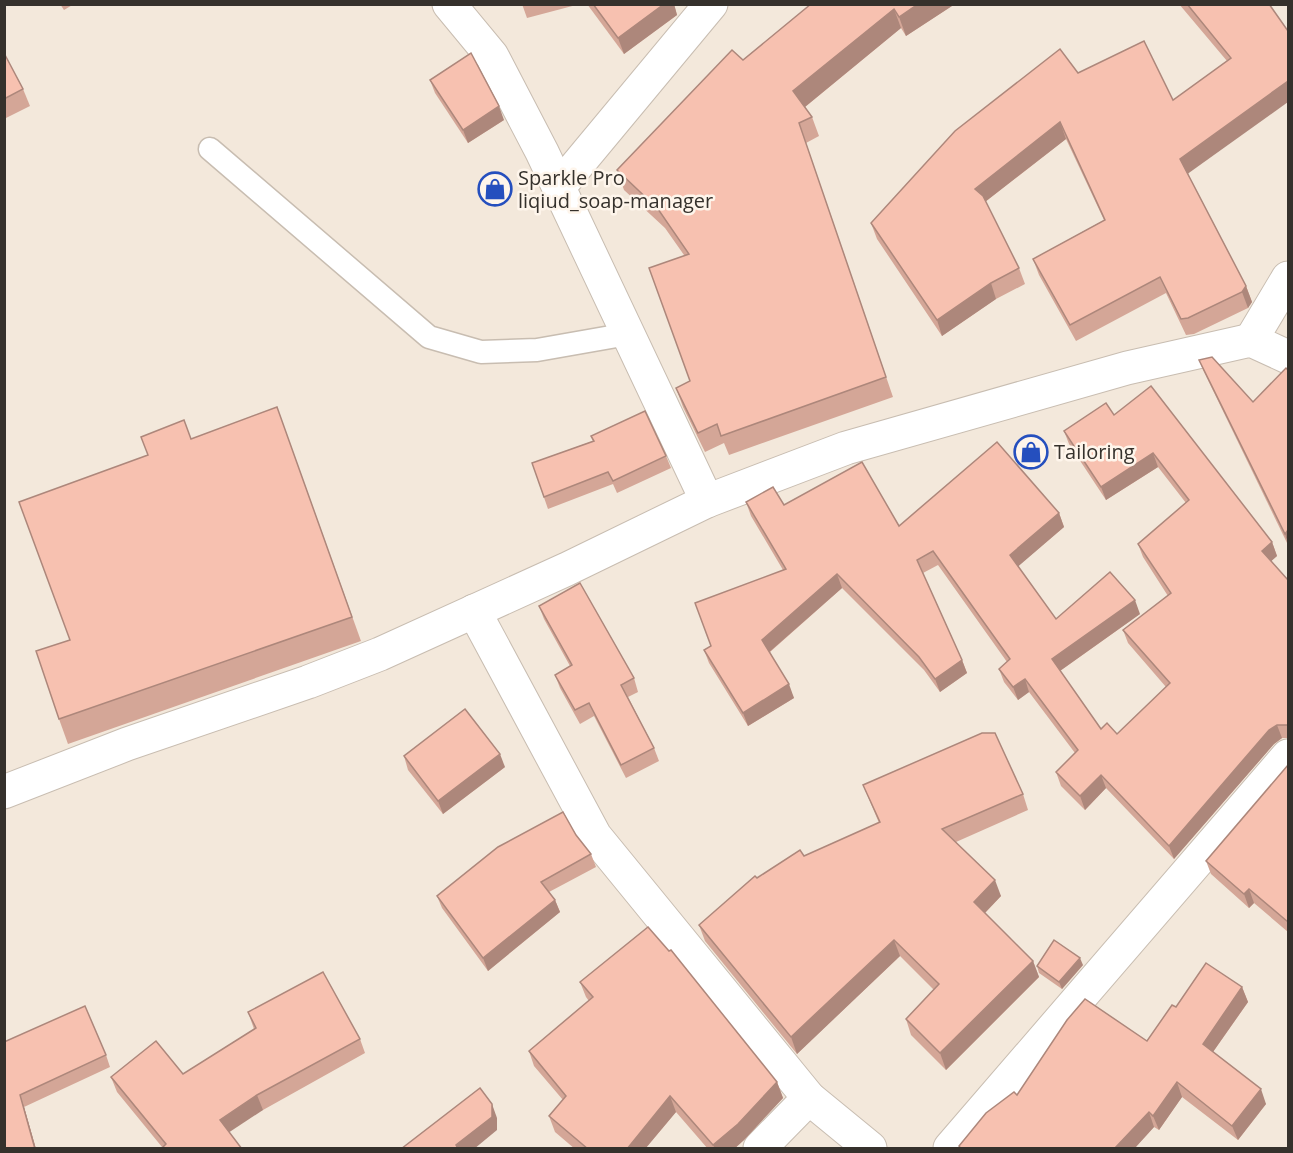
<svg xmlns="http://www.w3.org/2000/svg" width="1293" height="1153" viewBox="0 0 1293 1153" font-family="'Open Sans',sans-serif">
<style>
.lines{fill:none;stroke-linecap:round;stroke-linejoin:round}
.service-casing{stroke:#c8bdb1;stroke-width:25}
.minor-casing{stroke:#c8bdb1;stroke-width:35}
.tertiary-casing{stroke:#c8bdb1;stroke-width:35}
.service{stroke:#fff;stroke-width:22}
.minor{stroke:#fff;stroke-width:33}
.tertiary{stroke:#fff;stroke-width:33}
.wall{fill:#d4a697}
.shaded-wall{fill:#ad877b}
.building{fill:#f7c1b0;stroke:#ad877b;stroke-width:1.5}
.labels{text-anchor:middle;stroke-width:5;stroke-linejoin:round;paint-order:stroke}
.poi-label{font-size:20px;fill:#35312c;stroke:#fef5eb;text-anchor:start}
</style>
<rect width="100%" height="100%" fill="#f3e8db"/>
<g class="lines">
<g class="service-casing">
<polyline id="service" points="210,149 429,337 481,352 537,350 628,334"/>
</g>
<g class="minor-casing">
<g id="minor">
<polyline points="559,187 711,4"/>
<polyline points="1251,340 1288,278"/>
<polyline points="474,611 595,836 809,1098 870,1148"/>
<polyline points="760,1148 809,1098"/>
<polyline points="950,1148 1288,756"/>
</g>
</g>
<g class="tertiary-casing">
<g id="tertiary">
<polyline points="449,4 492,56 542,152 707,501"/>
<polyline points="4,792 127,744 308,682 380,654 567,569 707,501 846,448 1127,368 1251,340 1288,357"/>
</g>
</g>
<use href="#service" class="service"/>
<use href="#minor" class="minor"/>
<use href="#tertiary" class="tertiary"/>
</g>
<g class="wall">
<polygon points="60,4 74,4 64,10"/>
<polygon points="522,4 580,4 527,18"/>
<polygon points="587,4 674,4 677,15 624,54"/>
<polygon points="811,4 955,4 906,36 901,28 805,107 812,117 819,136 806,143 893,397 729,455 724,443 705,452 683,407 676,388 690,381 684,255 665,228 624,190 617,170 743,60"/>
<polygon points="1179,4 1269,4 1188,174 1246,286 1252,302 1248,308 1194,334 1186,335 1166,293 1076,341 1039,275 1033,259 1104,220 1066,139 985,202 1019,268 1025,284 996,299 942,336 877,239 871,223 1078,73 1173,100 1227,61"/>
<polygon points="4,53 23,89 30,106 4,119"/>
<polygon points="430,80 504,120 468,143 435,93"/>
<polygon points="1199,360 1253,402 1288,545 1203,370"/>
<polygon points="277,407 361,641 68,744 59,719 70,640 191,439"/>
<polygon points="1114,415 1272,542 1277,556 1271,561 1288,580 1288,738 1282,738 1274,744 1174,859 1106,788 1085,810 1061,786 1056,772 1075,753 1029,692 1018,700 1004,682 999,669 1007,662 938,565 923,573 962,660 967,673 940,692 924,670 842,588 770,652 794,698 748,726 709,663 704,650 711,646 783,570 751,516 746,502 784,505 899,526 1059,513 1064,527 1018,566 1056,619 1140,614 1060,671 1101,729 1117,734 1166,687 1128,643 1123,630 1168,596 1143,557 1138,544 1186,503 1158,467 1106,500 1069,444 1064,431"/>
<polygon points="591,436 666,456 671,468 617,493 613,484 548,509 532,463 593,441"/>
<polygon points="539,606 634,678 638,692 628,697 654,748 659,761 626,778 594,716 580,724 560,688 555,675 570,666 544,619"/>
<polygon points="404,756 505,767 443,814 408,770"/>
<polygon points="1288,765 1288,932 1254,903 1249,908 1211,874 1206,861"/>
<polygon points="863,785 1023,794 1028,810 956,842 1001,896 985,913 1033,961 1039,977 946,1070 911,1035 906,1019 934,990 900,956 797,1054 705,941 699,925 757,878 804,856 879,823"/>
<polygon points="576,835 591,854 596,867 549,892 555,900 560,912 488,971 442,908 437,896"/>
<polygon points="1083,965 1062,989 1039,973 1037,966"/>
<polygon points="580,982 777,1082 783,1098 744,1140 734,1149 708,1149 676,1112 645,1149 575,1149 555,1132 549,1116 563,1100 534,1066 529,1051 589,1001 586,997"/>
<polygon points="1242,987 1248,1002 1213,1052 1266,1104 1238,1140 1182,1097 1159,1130 1154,1127 1134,1149 960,1149 959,1146 1017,1095 1147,1041 1176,1007"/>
<polygon points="248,1012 360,1039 365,1053 263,1110 162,1147 117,1092 111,1077 183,1074 254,1029"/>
<polygon points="4,1042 106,1055 110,1067 24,1107 36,1149 4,1149"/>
</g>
<g class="shaded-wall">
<polygon points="664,4 674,4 677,15 624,54 618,38"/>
<polygon points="918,4 955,4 906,36 899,17"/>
<polygon points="894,9 901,28 800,111 793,91"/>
<polygon points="1288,81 1288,102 1186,175 1180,159"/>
<polygon points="499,106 504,120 468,143 463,130"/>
<polygon points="1060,122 1066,139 981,205 975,189"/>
<polygon points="991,283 996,299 942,336 937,320"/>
<polygon points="1246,286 1252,302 1248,308 1242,292"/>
<polygon points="1153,453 1158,467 1106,500 1101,487"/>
<polygon points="1059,513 1064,527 1015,569 1010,555"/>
<polygon points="1288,530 1288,545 1285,534"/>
<polygon points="1272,542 1277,556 1267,565 1262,551"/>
<polygon points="837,574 842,588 767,654 762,640"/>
<polygon points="1135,600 1140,614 1057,673 1052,659"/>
<polygon points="962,660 967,673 940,692 935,679"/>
<polygon points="1025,679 1029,692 1018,700 1013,687"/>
<polygon points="789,684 794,698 748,726 743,713"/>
<polygon points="1277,725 1282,738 1274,744 1174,859 1169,846 1269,730"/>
<polygon points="500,754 505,767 443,814 438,801"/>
<polygon points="1101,775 1106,788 1085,810 1080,796"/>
<polygon points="995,880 1001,896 980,918 974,902"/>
<polygon points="1249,889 1254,903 1249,908 1244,894"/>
<polygon points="555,900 560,912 488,971 483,958"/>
<polygon points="894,940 900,956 797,1054 791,1037"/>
<polygon points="1080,958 1083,965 1062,989 1059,982"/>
<polygon points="1033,961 1039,977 946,1070 940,1053"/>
<polygon points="1242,987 1248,1002 1208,1059 1203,1044"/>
<polygon points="777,1082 783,1098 744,1140 734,1149 715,1149 713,1145"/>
<polygon points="1177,1082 1182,1097 1159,1130 1153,1116"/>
<polygon points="1261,1089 1266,1104 1238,1140 1232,1126"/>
<polygon points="20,1095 24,1107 36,1149 35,1149"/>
<polygon points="257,1095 263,1110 225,1135 220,1120"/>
<polygon points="670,1096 676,1112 645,1149 627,1149"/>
<polygon points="492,1104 497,1118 497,1130 474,1149 457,1149 456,1145"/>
<polygon points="1149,1112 1154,1127 1134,1149 1114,1149"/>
</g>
<g class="building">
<polygon points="593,4 664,4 618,38"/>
<polygon points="811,4 918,4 899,17 894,9 793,91 812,117 799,123 886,377 721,436 717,424 698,433 676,388 690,381 649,268 689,254 658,209 617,170 732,50 743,60"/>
<polygon points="1187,4 1269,4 1288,31 1288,81 1180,159 1246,286 1242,292 1188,318 1181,319 1160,277 1070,325 1033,259 1105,220 1060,122 975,189 983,196 1019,268 991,283 937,320 871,223 955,131 1060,49 1078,73 1144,41 1173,100 1231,58"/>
<polygon points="4,53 23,89 4,99"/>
<polygon points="471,53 499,106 463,130 430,80"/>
<polygon points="1212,357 1253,402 1286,368 1288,370 1288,530 1285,534 1199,360"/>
<polygon points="1151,386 1272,542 1262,551 1288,580 1288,725 1277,725 1269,730 1169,846 1101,775 1080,796 1056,772 1078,750 1025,679 1013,687 999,669 1010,659 933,551 917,560 962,660 935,679 919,657 837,574 762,640 789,684 743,713 704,650 711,646 695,603 786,569 746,502 773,487 784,505 862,462 899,526 997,442 1059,513 1010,555 1056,619 1110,572 1135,600 1052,659 1101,729 1107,723 1117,734 1170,683 1123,630 1171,593 1138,544 1189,500 1153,453 1101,487 1064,431 1106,403 1114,415"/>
<polygon points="277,407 352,617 59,719 36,651 70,640 19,502 148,455 141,437 184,420 191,439"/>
<polygon points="645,411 666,456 613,481 608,472 544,497 532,463 594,441 591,436"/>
<polygon points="580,583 634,678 621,685 654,748 621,765 589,703 575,710 555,675 572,665 539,606"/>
<polygon points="465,709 500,754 438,801 404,756"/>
<polygon points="982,733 995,733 1023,794 942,829 995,880 974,902 1033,961 940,1053 906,1019 939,984 894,940 791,1037 699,925 755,876 757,878 800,850 804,856 880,822 863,785"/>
<polygon points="1288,765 1288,922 1249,889 1244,894 1206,861"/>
<polygon points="563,812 576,835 591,854 541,882 555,900 483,958 437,896 498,847"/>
<polygon points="648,927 669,951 671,950 777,1082 738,1124 713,1145 670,1096 627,1149 588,1149 549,1116 566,1096 529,1051 593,997 580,982"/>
<polygon points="1054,940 1080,958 1059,982 1037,966"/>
<polygon points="1206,963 1242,987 1203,1044 1261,1089 1232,1126 1177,1082 1153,1116 1149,1112 1114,1149 961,1149 959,1146 986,1113 1014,1092 1017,1095 1067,1020 1085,999 1147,1041 1172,1005 1176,1007"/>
<polygon points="323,972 360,1039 257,1095 220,1120 242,1149 161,1149 166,1144 111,1077 156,1041 183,1074 256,1028 248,1012"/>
<polygon points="85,1006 106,1055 20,1095 35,1149 4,1149 4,1042"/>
<polygon points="480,1088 492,1104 492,1117 456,1145 458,1149 401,1149"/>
</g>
<defs>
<g id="shop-ring" transform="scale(1.725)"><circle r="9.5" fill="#fef5eb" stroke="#254fbe" stroke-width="1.5"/><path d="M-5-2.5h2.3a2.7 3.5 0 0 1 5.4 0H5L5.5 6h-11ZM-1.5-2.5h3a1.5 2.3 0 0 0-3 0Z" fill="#254fbe"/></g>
</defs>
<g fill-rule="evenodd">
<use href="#shop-ring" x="495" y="189"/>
<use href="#shop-ring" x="1031" y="452"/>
</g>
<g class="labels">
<g class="poi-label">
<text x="518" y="185">Sparkle Pro<tspan x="518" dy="23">liqiud_soap-manager</tspan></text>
<text x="1054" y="459">Tailoring</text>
</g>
</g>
<rect width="1293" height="1153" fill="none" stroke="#35312c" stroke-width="12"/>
</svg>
